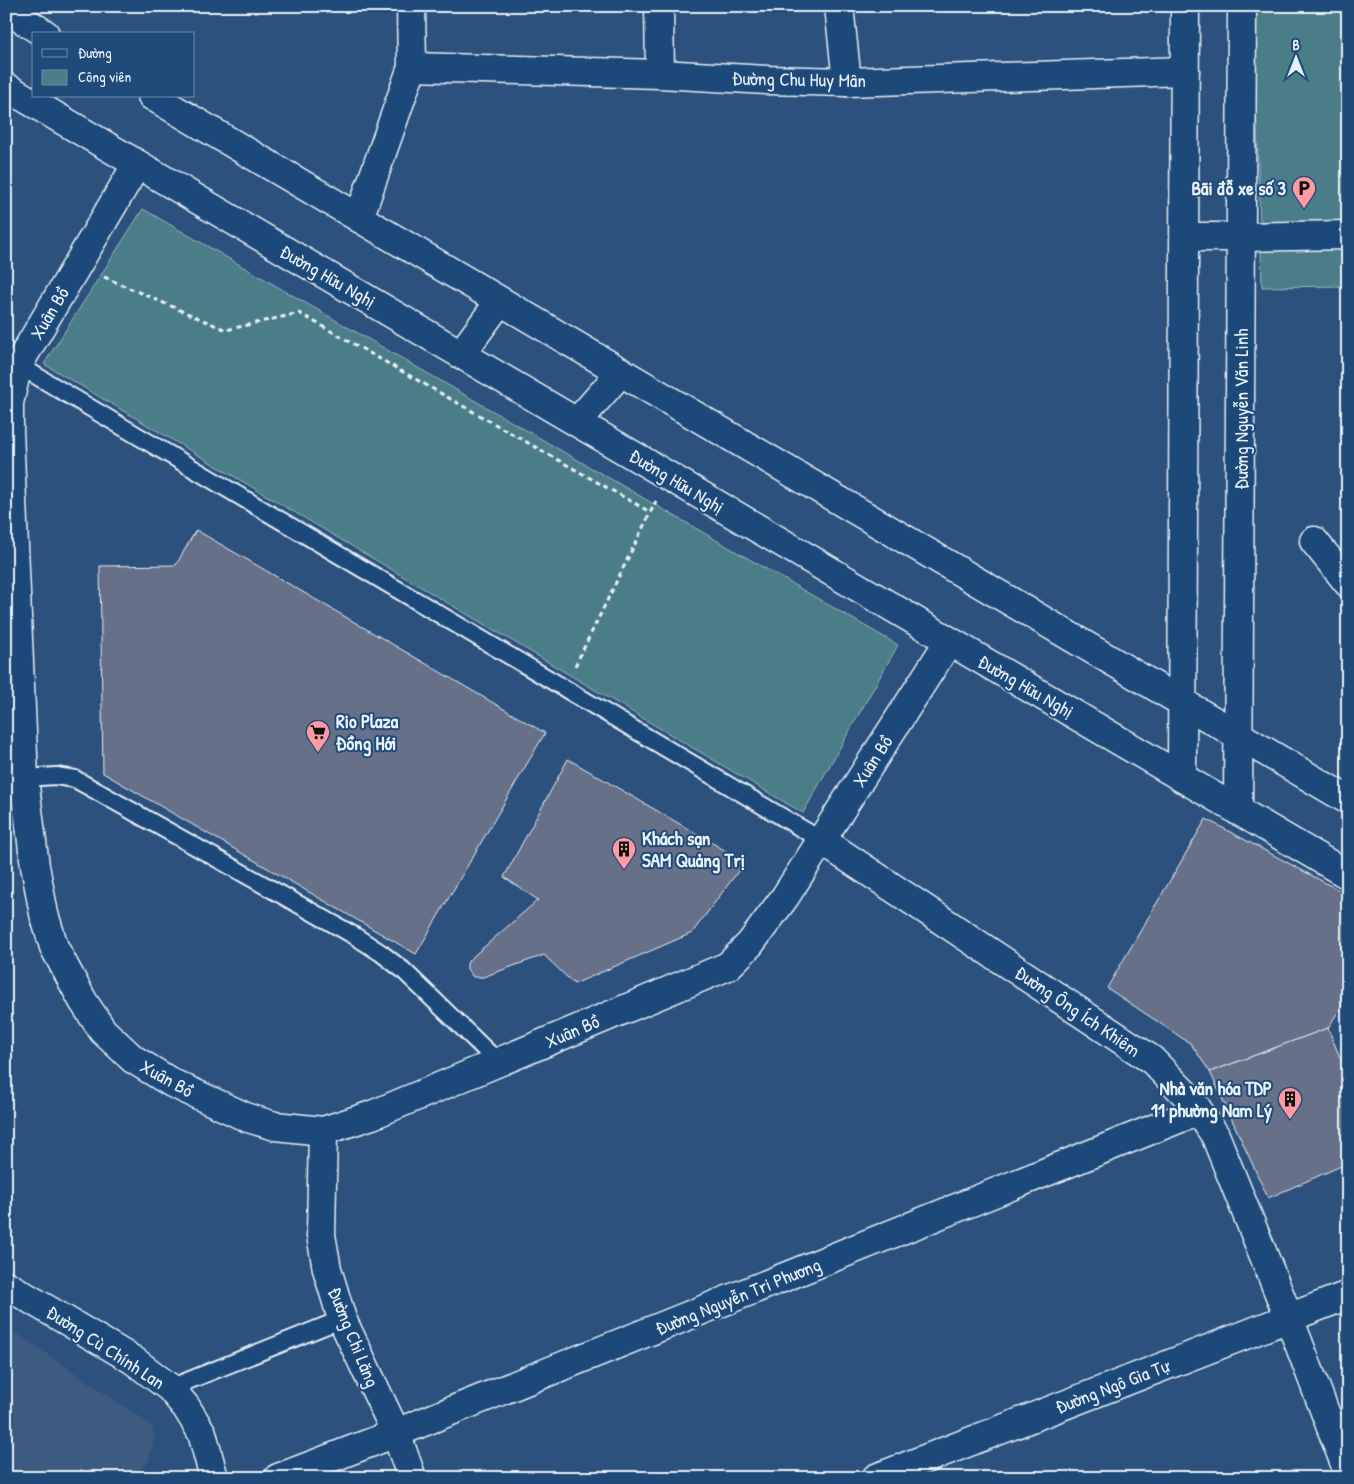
<svg xmlns="http://www.w3.org/2000/svg" width="1354" height="1484" viewBox="0 0 1354 1484" font-family="'Patrick Hand',sans-serif">
<style>
.built{fill:#3e5a80}
.green{fill:#4c7d88;stroke:#9ab7c0}
.building{fill:#666f88;stroke:#e8f1f8}
.lines{fill:none;stroke-linecap:round;stroke-linejoin:round}
.service-casing{stroke:#e8f1f8;stroke-width:20}
.minor-casing{stroke:#e8f1f8;stroke-width:31}
.tertiary-casing{stroke:#e8f1f8;stroke-width:31}
.secondary-casing{stroke:#e8f1f8;stroke-width:31}
.path{stroke:#e8f1f8;stroke-width:3;stroke-dasharray:5 4;stroke-linecap:butt}
.service{stroke:#1f4a7a;stroke-width:16}
.minor{stroke:#1f4a7a;stroke-width:28}
.tertiary{stroke:#1f4a7a;stroke-width:28}
.secondary{stroke:#1f4a7a;stroke-width:28}
.labels{text-anchor:middle;stroke-width:4;stroke-linejoin:round;paint-order:stroke}
.street-label{font-size:19px;fill:#e8f1f8;stroke:#1f4a7a}
.poi-label{font-size:19px;font-weight:bold;fill:#e8f1f8;stroke:#1f4a7a;text-anchor:end}
</style>
<rect width="100%" height="100%" fill="#2d517d"/>
<filter id="ink" filterUnits="userSpaceOnUse"><feTurbulence type="fractalNoise" baseFrequency=".02" numOctaves="2"/><feDisplacementMap in="SourceGraphic" scale="10" xChannelSelector="R" yChannelSelector="G"/><feConvolveMatrix kernelMatrix="1 2 1 2 8 2 1 2 1" color-interpolation-filters="sRGB"/></filter>
<g filter="url(#ink)">
<polygon class="built" points="6,1326 150,1424 155,1436 148,1462 129,1478 6,1478"/>
<g class="green">
<polygon points="1253,6 1348,6 1348,286 1262,287"/>
<polygon points="143,209 898,645 803,813 44,364"/>
</g>
<g class="building">
<polygon points="196,530 545,733 416,954 103,773 100,566 176,565"/>
<polygon points="568,759 745,862 692,933 574,984 544,955 483,977 473,977 467,969 467,964 469,960 538,900 504,877"/>
<polygon points="1206,819 1348,895 1348,996 1328,1028 1210,1072 1191,1044 1107,988"/>
<polygon points="1328,1028 1348,1077 1348,1163 1268,1198 1210,1072"/>
</g>
<g class="lines">
<g class="service-casing">
<g id="service">
<polyline points="18,365 821,840"/>
<polyline points="24,778 56,776 75,779 355,936 381,953 403,970 498,1062"/>
<polyline points="170,1388 342,1319"/>
</g>
</g>
<g class="minor-casing">
<g id="minor">
<polyline points="659,6 660,74"/>
<polyline points="839,6 847,82"/>
<polyline points="412,67 660,74 767,80 847,82 1185,71"/>
<polyline points="137,164 18,365 9,403 9,431 24,778 35,866 44,914 54,947 83,1001 103,1031 133,1059 172,1083 248,1118 275,1126 323,1131 372,1115 728,966 750,944 785,897 949,641"/>
<polyline points="359,218 412,67 411,6"/>
<polyline points="1242,237 1348,235"/>
<polyline points="1314,541 1348,583"/>
<polyline points="821,840 1152,1060 1191,1100 1215,1135 1289,1318 1348,1472"/>
<polyline points="323,1131 321,1235 327,1269 342,1319 396,1433 412,1478"/>
<polyline points="6,1285 133,1360 170,1388 186,1407 202,1433 214,1478"/>
<polyline points="278,1478 396,1433 1198,1111"/>
<polyline points="876,1478 1348,1295"/>
</g>
</g>
<g class="tertiary-casing">
<g id="tertiary">
<polyline points="1185,237 1242,237"/>
<polyline points="1182,778 1185,6"/>
<polyline points="1238,811 1242,6"/>
</g>
</g>
<g class="secondary-casing">
<g id="secondary">
<polyline points="6,9 45,34"/>
<polyline points="6,87 1348,875"/>
<polyline points="152,96 1348,800"/>
<polyline points="461,354 500,301"/>
<polyline points="577,422 621,372"/>
</g>
</g>
<g class="path">
<polyline points="104,277 226,330 299,313 650,512"/>
<polyline points="575,666 656,501"/>
</g>
<use href="#service" class="service"/>
<use href="#minor" class="minor"/>
<use href="#tertiary" class="tertiary"/>
<use href="#secondary" class="secondary"/>
</g>
</g>
<defs>
<g id="parking-pin" transform="scale(1.25)"><path d="M0 17L-7.5 6A9.5 9.5 0 1 1 7.5 6Z" fill="#ff9aa2" stroke="#1f4a7a"/><path d="M-3.5-5.5H1a3.5 3.5 0 0 1 0 7H-1V5.5H-3.5ZM-1-3.4V-.6H.8a1.4 1.4 0 0 0 0-2.8Z" fill="#111"/></g>
<g id="supermarket-pin" transform="scale(1.25)"><path d="M0 17L-7.5 6A9.5 9.5 0 1 1 7.5 6Z" fill="#ff9aa2" stroke="#1f4a7a"/><path d="M-6-5.5h2.5l.6 2H6L4.5 2H-2.5L-4.4-4H-6ZM-1.5 3.2a1.3 1.3 0 1 0 .1 0ZM3 3.2a1.3 1.3 0 1 0 .1 0Z" fill="#111"/></g>
<g id="building-pin" transform="scale(1.25)"><path d="M0 17L-7.5 6A9.5 9.5 0 1 1 7.5 6Z" fill="#ff9aa2" stroke="#1f4a7a"/><path d="M-4-6H4V6H1V3H-1V6H-4ZM-2.5-4.3h1.7v1.8h-1.7ZM.8-4.3h1.7v1.8H.8ZM-2.5-1h1.7V.8h-1.7ZM.8-1h1.7V.8H.8Z" fill="#111"/></g>
</defs>
<g fill-rule="evenodd">
<use href="#parking-pin" x="1304" y="188"/>
<use href="#supermarket-pin" x="318" y="732"/>
<use href="#building-pin" x="624" y="849"/>
<use href="#building-pin" x="1290" y="1099"/>
</g>
<g class="labels">
<g class="street-label">
<text transform="translate(799 79) rotate(1)" y="7">Đường Chu Huy Mân</text>
<text transform="translate(328 276) rotate(30)" y="7">Đường Hữu Nghị</text>
<text transform="translate(49 313) rotate(-59)" y="7">Xuân Bồ</text>
<text transform="translate(1241 409) rotate(-90)" y="7">Đường Nguyễn Văn Linh</text>
<text transform="translate(677 481) rotate(31)" y="7">Đường Hữu Nghị</text>
<text transform="translate(1026 686) rotate(30)" y="7">Đường Hữu Nghị</text>
<text transform="translate(872 761) rotate(-57)" y="7">Xuân Bồ</text>
<text transform="translate(1078 1011) rotate(34)" y="7">Đường Ông Ích Khiêm</text>
<text transform="translate(572 1031) rotate(-23)" y="7">Xuân Bồ</text>
<text transform="translate(167 1078) rotate(29)" y="7">Xuân Bồ</text>
<text transform="translate(738 1296) rotate(-22)" y="7">Đường Nguyễn Tri Phương</text>
<text transform="translate(354 1337) rotate(68)" y="7">Đường Chi Lăng</text>
<text transform="translate(106 1347) rotate(33)" y="7">Đường Cù Chính Lan</text>
<text transform="translate(1112 1386) rotate(-21)" y="7">Đường Ngô Gia Tự</text>
</g>
<g class="poi-label">
<text x="1286" y="195">Bãi đỗ xe số 3</text>
<text x="336" y="728" text-anchor="start">Rio Plaza<tspan x="336" dy="22">Đồng Hới</tspan></text>
<text x="642" y="845" text-anchor="start">Khách sạn<tspan x="642" dy="22">SAM Quảng Trị</tspan></text>
<text x="1272" y="1095">Nhà văn hóa TDP<tspan x="1272" dy="22">11 phường Nam Lý</tspan></text>
</g>
</g>
<rect width="1354" height="1484" fill="none" stroke="#1f4a7a" stroke-width="25"/>
<rect x="12" y="12" width="1329" height="1459" fill="none" stroke="#e8f1f8" stroke-width="2" filter="url(#ink)"/>
<rect x="32" y="32" width="162" height="65" fill="#1f4a7a" stroke="#6f8dac"/>
<rect x="42" y="49" width="25" height="8" fill="#1f4a7a" stroke="#6f8dac"/>
<text x="78" y="58" font-size="15" fill="#e8f1f8">Đường</text>
<rect x="42" y="70" width="25" height="15" fill="#4c7d88" stroke="#6f8dac"/>
<text x="78" y="82" font-size="15" fill="#e8f1f8">Công viên</text>
<g transform="translate(1296 58)" stroke="#1f4a7a" stroke-width="4" paint-order="stroke">
<path d="M0-4L9 19L0 12L-9 19Z" fill="#e8f1f8"/>
<text y="-8" font-size="14" font-weight="bold" text-anchor="middle" fill="#e8f1f8">B</text>
</g>
</svg>
